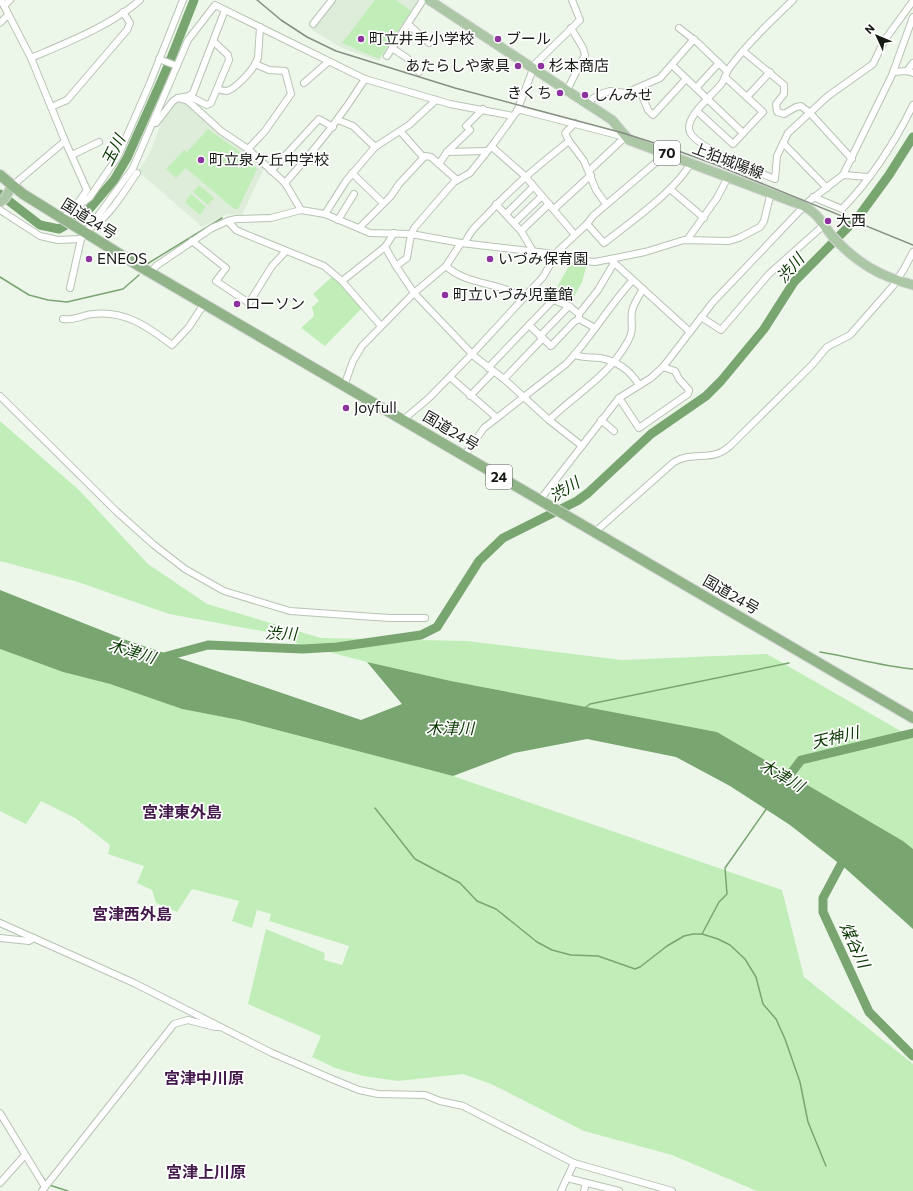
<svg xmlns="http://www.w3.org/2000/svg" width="913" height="1191" viewBox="0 0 913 1191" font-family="Commissioner,'Noto Sans JP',sans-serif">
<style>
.built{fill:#ddedda}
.green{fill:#c1eeb8}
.water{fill:#79a571}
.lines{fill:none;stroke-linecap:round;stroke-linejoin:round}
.stream{stroke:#79a571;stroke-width:1.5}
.river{stroke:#79a571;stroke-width:9}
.minor-casing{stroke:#b8c3b6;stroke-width:8}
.primary-casing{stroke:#d5d6d5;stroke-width:11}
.trunk-casing{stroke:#d5d6d5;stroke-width:12}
.minor{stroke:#fff;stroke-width:6}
.primary{stroke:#acc7a6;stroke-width:9}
.trunk{stroke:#90b488;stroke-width:10}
.rail{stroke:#878f85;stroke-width:1.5}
.poi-dot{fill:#8c339e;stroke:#fff;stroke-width:1.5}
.labels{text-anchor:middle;stroke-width:3.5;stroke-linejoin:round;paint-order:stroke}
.shield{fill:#fff;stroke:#5d5f5c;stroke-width:1}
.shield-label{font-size:14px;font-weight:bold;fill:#171b16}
.poi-label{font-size:15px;fill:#171b16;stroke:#fff;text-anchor:start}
.street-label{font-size:15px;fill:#171b16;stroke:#fff}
.water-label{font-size:16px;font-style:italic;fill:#093700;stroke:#fff}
.neighbourhood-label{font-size:16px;font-weight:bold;fill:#441a4d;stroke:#fff}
</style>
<rect width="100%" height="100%" fill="#ecf7e9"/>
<g class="built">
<polygon points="335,0 421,0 379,61 342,48 312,30"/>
<polygon points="181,100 187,103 246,150 264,168 242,215 227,214 202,227 138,171 149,155 162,121 162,119 176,101"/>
</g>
<g class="green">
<polygon points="375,0 396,0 411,11 379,59 342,43"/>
<polygon points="208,129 243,154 257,169 238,209 234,209 186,168 176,178 166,169 184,150 187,152"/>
<polygon points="199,185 214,198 208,205 193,192"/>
<polygon points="191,194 206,207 200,215 185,202"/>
<polygon points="571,262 587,264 582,282 570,304 552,296"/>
<polygon points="333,276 362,308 325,346 301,328 314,316 312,307 319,301 313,294"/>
<polygon points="0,421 79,490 148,564 207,604 321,638 467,641 622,660 767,654 913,738 913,849 903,841 717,732 451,681 367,662 302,645 267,632 169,614 78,582 0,561"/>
<polygon points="0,649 63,672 110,684 182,709 239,720 453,776 782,890 804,977 913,1064 913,1191 757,1191 672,1155 584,1131 491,1084 463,1074 398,1081 363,1076 335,1068 312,1057 321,1036 248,1004 266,929 325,953 324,960 342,965 349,946 269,921 271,914 257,910 252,928 232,921 239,901 192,889 177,912 156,903 152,890 137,883 144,866 108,854 110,845 75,818 41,801 26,824 0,811"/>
</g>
<polygon class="water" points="0,590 126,640 361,720 402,704 367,662 451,681 717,732 903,841 913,849 913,929 846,869 790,825 730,786 676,757 587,739 514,753 453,776 239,720 182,709 110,684 63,672 0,649"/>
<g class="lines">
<g class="stream">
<polyline points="147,264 222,218"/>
<polyline points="0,277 29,295 48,300 67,302 123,289 139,275"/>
<path d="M820,652C851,657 881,666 913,669"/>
<polyline points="586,707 590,704 789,663"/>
<polyline points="375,808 415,859 460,883 477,901 496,909 537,942 552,950 571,955 598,956 635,969 640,967 667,946 684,936 693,934 702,934 718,939 730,945 745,959 756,977 763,1004 776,1019 785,1039 800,1082 808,1122 826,1166"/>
<polyline points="702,934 719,902 727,894 725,868 767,808"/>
<polyline points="39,1172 46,1182"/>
<polyline points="49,1185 68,1191"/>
</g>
<g class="river">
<polyline points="0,194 40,225 59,229 85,214 114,180 127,158 168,66 194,0"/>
<polyline points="160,658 208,645 303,649 337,647 421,635 437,627 479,561 503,538 577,501 588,493 651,434 706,396 721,381 764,329 794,282 859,216 889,175 913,137"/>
<polyline points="783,784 801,760 913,733"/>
<polyline points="846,855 823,898 823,912 869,1012 913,1056"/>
</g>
<g class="minor-casing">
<g id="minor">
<polyline points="1,0 31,58"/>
<path d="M793,0C771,21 749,42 730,67C726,72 725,78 722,83C714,94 683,118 690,132C697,148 758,172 775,179L777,156L788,133L828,96L873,64L884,41L913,1"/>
<polyline points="4,6 10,0"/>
<polyline points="0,23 8,15"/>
<polyline points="313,24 332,0"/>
<polyline points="408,24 429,43"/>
<polyline points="679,28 698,43 727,71"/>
<polyline points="392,48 407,58 419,72"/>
<polyline points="743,51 784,85 784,94 776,104 777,112 784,114 796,107 801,106 810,113 852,159"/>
<polyline points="387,56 423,0"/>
<polyline points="159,59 177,66"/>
<polyline points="673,66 743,133"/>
<polyline points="907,71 913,63"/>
<polyline points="893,72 907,71 913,73"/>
<polyline points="304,83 328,62"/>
<polyline points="639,88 648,110 653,115 686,79"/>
<polyline points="696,88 719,63"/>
<path d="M217,89C220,90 224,91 227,91C235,89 251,72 255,64"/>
<polyline points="567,90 585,55 583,48 571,28"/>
<polyline points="189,96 207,105 211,103 229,60 228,55 214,42"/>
<polyline points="747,97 770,72"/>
<polyline points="178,98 189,96 193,93 225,10"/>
<polyline points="589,104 592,99 603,93 610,91 626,93 660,78 694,39"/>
<polyline points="51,107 67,100 127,30 130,23 123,12"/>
<polyline points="517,111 521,110 625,137"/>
<polyline points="697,111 733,144 763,112 725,77"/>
<polyline points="338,120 353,126 375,147"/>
<polyline points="156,123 173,101 178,98 188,101 221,131 248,149 285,183 301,210"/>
<polyline points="401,132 423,157"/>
<polyline points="65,141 87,190 75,207"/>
<polyline points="569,141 565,133 575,123"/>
<polyline points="783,143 827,188"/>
<polyline points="492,147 525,176 575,235"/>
<polyline points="248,149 265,131 291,94 285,71 269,70 255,64 258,58 260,27"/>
<polyline points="447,152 487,151"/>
<polyline points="72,155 99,142"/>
<polyline points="439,164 447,152 470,130 466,126 483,109"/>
<polyline points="271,171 319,119 333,127"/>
<polyline points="589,171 625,137"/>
<polyline points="352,173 383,203"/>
<polyline points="843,175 869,177"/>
<path d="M285,183C315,150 341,117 365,79"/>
<path d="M12,186L65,141L31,58C66,43 112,25 140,0"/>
<polyline points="670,189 704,218"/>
<path d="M813,197L842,209C871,179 895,142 913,105"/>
<polyline points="496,204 521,231 533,251"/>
<polyline points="554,209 591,175"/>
<polyline points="0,210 40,236 58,240 81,239"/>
<polyline points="325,214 346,181 375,147 409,125 436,100"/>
<polyline points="506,214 533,187"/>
<polyline points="61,219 90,197 118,156 150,83 183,0"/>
<polyline points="338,220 354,194"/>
<polyline points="228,221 236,230 245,234 324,266 342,281 381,326"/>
<polyline points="514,223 542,196"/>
<path d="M587,224L604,243C627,225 679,188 691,162"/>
<path d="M92,227C111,215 124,191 137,173"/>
<polyline points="359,228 391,196 399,184 425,156 431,157 457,180"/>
<polyline points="521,231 549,204"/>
<polyline points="687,240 717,198 728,177"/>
<polyline points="192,241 226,268 216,281 249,303 272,266 286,251"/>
<path d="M465,243C469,232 478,224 486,216C511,188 539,165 569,141L584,161L596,190L606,204"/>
<polyline points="385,247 396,266 407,258 411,234 415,227 454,182 470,173 494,143 517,111 535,64 580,20 572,0"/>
<polyline points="610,259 690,332"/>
<polyline points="396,266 414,293 475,357 504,379 549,420 582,446"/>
<path d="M446,266C466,285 500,282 524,298"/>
<polyline points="150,273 156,266 212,228 228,221 236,219 271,218 301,210 325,214 370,233 411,234 461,243 547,253 575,260 595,262 645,252 684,240 729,241 739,238 760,227 764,221 771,192"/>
<polyline points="342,281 385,247 394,233"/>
<polyline points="70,288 81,239 133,168 188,40 215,5 365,79 450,104 513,116"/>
<polyline points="530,291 569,306 579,314 579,319 595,328"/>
<polyline points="553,300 529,325 551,346 574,322 579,319"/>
<polyline points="579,314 598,290 614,263"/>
<polyline points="701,317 721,330 769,274 825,224"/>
<path d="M63,319C74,321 82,315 93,314C125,310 148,327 172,345L189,327L204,304"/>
<polyline points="540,336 569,306"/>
<path d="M575,355C583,358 591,357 600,358C617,361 630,370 639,385"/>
<polyline points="488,368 529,325"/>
<polyline points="450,377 497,418"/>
<polyline points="504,379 543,338"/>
<polyline points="344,386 353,361 362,346 414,293 446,266 461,243"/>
<polyline points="0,396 116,511 154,545 185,569 224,591 290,611 389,618 425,618"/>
<polyline points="470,396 493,372"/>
<polyline points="619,398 639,428 688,394 689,390 679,379 675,371 663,367"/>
<polyline points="403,420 429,398 472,354 543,277 558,251 587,224 593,216 661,158 665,153"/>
<path d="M549,420C577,393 609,376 628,341C635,329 630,322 632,311C634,303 639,296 643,289"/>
<polyline points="601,420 614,431"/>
<path d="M464,456L484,428L566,364C591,338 608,307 632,281"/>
<polyline points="540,500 619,398 651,378 663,367 713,302 808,202 843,175 892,75 913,17"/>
<path d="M595,532L674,462C695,450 711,463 730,446L812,365L827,347L850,335L893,286L904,269L913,252"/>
<polyline points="0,923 134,983 272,1053 332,1079 359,1090 378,1094 425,1095 440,1101 463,1106 574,1163 672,1191"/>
<polyline points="0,938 29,941 34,938"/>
<polyline points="0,1113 45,1187 42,1191"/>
<polyline points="567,1178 619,1191"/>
<polyline points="0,1183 25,1155"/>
<polyline points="45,1187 174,1024 188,1020 215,1027 219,1027"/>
<polyline points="561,1191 574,1163"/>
<polyline points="584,1191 586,1183"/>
</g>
</g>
<g class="primary-casing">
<g id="primary">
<path d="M429,0L612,120L629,140L804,206C820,215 822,224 833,237C857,263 879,276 913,285"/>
<polyline points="0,202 5,198 12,186"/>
</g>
</g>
<g class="trunk-casing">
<polyline id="trunk" points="0,175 23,194 139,266 913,718"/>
</g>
<use href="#minor" class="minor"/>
<use href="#primary" class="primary"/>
<use href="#trunk" class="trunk"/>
<polyline class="rail" points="257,0 281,20 307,37 336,51 455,88 623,133 670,148 714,164 913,245"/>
</g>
<g class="poi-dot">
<circle cx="361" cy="39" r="4"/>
<circle cx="498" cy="39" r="4"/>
<circle cx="518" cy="66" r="4"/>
<circle cx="541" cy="66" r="4"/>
<circle cx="560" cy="93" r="4"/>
<circle cx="585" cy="95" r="4"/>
<circle cx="201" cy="160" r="4"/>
<circle cx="828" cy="221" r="4"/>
<circle cx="89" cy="259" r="4"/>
<circle cx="490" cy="259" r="4"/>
<circle cx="445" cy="295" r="4"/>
<circle cx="237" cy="304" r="4"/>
<circle cx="346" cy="408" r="4"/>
</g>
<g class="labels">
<g class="shield">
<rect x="654" y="141" width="26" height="24" rx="3"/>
<rect x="486" y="465" width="26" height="24" rx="3"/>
</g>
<g class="shield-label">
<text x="667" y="158">70</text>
<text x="499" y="482">24</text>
</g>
<g class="poi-label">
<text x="369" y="44">町立井手小学校</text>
<text x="506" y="44">ブール</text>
<text x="510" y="71" text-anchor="end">あたらしや家具</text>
<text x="549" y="71">杉本商店</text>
<text x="552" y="98" text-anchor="end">きくち</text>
<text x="593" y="100">しんみせ</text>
<text x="209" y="165">町立泉ケ丘中学校</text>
<text x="836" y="226">大西</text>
<text x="97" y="264">ENEOS</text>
<text x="498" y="264">いづみ保育園</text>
<text x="453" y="300">町立いづみ児童館</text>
<text x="245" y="309">ローソン</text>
<text x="354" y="413">Joyfull</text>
</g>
<g class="street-label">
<text transform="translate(728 161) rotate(21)" y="5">上狛城陽線</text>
<text transform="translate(89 219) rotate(32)" y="5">国道24号</text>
<text transform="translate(451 431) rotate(31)" y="5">国道24号</text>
<text transform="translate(731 595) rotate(30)" y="5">国道24号</text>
</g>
<g class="water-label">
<text transform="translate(113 150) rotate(-63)" y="6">玉川</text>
<text transform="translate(790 268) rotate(-49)" y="6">渋川</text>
<text transform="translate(564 489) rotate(-31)" y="6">渋川</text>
<text transform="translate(281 633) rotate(2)" y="6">渋川</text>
<text transform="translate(132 651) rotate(17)" y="6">木津川</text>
<text x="450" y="734">木津川</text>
<text transform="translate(835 737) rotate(-13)" y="6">天神川</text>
<text transform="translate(782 775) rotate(30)" y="6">木津川</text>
<text transform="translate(855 945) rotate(65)" y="6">煤谷川</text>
</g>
<g class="neighbourhood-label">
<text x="182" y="818">宮津東外島</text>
<text x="132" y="920">宮津西外島</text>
<text x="204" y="1084">宮津中川原</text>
<text x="206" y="1178">宮津上川原</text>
</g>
</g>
<g transform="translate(877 36) rotate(314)" stroke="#ffffff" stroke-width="3" paint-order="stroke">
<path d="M0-3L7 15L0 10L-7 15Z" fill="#171b16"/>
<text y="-6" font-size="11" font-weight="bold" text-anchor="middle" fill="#171b16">N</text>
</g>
</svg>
